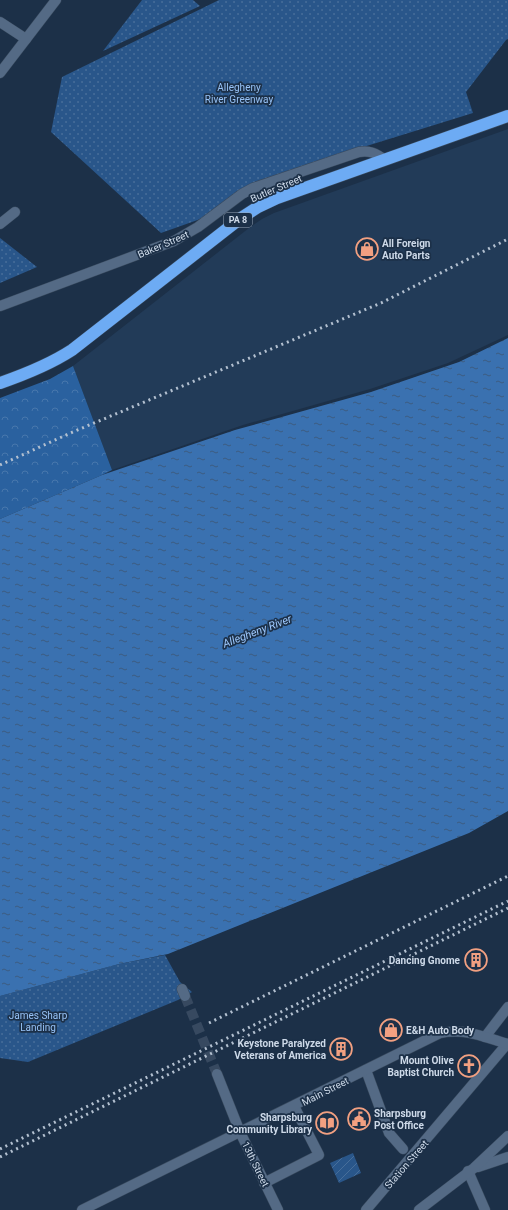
<svg xmlns="http://www.w3.org/2000/svg" width="508" height="1210" viewBox="0 0 508 1210" font-family="Roboto,sans-serif">
<style>
.built{fill:#223b58}
.forest{fill:url(#forest-crowns)}
.park{fill:url(#park-dots)}
.garden{fill:url(#garden-furrows)}
.water{fill:url(#water-ripples)}
.lines{fill:none;stroke-linecap:round;stroke-linejoin:round}
.street-tunnel{stroke:#374960;stroke-width:10;stroke-dasharray:10 5;stroke-linecap:butt}
.street-casing{stroke:#394a5e;stroke-width:11}
.secondary-casing{stroke:#394a5e;stroke-width:11}
.highway-casing{stroke:#394a5e;stroke-width:13}
.street{stroke:#546a85;stroke-width:10}
.secondary{stroke:#546a85;stroke-width:10}
.highway{stroke:#6dabf4;stroke-width:12}
.rail{stroke:#b3c0d0;stroke-width:3;stroke-dasharray:2 4;stroke-linecap:butt}
.labels{text-anchor:middle;stroke-width:3.5;stroke-linejoin:round;paint-order:stroke}
.shield{fill:#1c3048;stroke:#98a6b8;stroke-width:1}
.shield-label{font-size:9px;font-weight:bold;fill:#cdd9e8}
.park-label{font-size:10px;fill:#97c2f6;stroke:#1c3048}
.street-label{font-size:10px;fill:#cdd9e8;stroke:#1c3048}
.poi-label{font-size:10px;font-weight:bold;fill:#cdd9e8;stroke:#1c3048;text-anchor:end}
.water-label{font-size:11px;font-style:italic;fill:#9ec9fe;stroke:#1c3048}
</style>
<defs>
<pattern id="forest-crowns" width="20" height="18" patternUnits="userSpaceOnUse"><rect width="20" height="18" fill="#2a619f"/><path d="M2 6a3 3 0 1 1 6 0M12 15a3 3 0 1 1 6 0" fill="none" stroke="#4877ac"/></pattern>
<pattern id="park-dots" width="8" height="8" patternUnits="userSpaceOnUse"><rect width="8" height="8" fill="#29568a"/><path d="M2 2h.1M6 6h.1" fill="none" stroke="#476e9a" stroke-width="1.8" stroke-linecap="round"/></pattern>
<pattern id="garden-furrows" width="10" height="10" patternUnits="userSpaceOnUse"><rect width="10" height="10" fill="#29568a"/><path d="M-1 1l2-2M0 10L10 0M9 11l2-2" fill="none" stroke="#476e9a"/></pattern>
<pattern id="water-ripples" width="26" height="14" patternUnits="userSpaceOnUse"><rect width="26" height="14" fill="#3a71b0"/><path d="M2 4q2-2 4 0t4 0M15 11q2-2 4 0t4 0" fill="none" stroke="#3c5b80"/></pattern>
</defs>
<rect width="100%" height="100%" fill="#1c3048"/>
<polygon class="built" points="508,129 508,335 448,363 370,389 243,425 112,470 73,366 249,228 262,219 274,213"/>
<polygon class="forest" points="73,366 112,470 102,475 0,519 0,398 50,379"/>
<g class="park">
<polygon points="142,0 193,0 200,6 103,51"/>
<polygon points="219,0 508,0 508,39 506,40 466,92 473,113 315,162 206,217 161,233 51,132 62,77"/>
<polygon points="0,238 37,267 0,283"/>
<polygon points="165,955 180,982 192,992 178,1000 28,1062 0,1058 0,996 119,964"/>
</g>
<polygon class="garden" points="353,1153 361,1173 339,1183 330,1163"/>
<polygon class="water" points="508,338 508,811 469,833 168,954 119,964 0,996 0,519 102,475 235,430 371,392 459,362"/>
<g class="lines">
<polyline class="street-tunnel" points="185,996 217,1074"/>
<g class="street-casing">
<g id="street">
<polyline points="0,22 26,39"/>
<polyline points="0,73 56,0"/>
<polyline points="0,224 15,212"/>
<path d="M0,306L174,241L198,227L242,194L253,188L359,152C369,150 376,153 385,160"/>
<polyline points="182,989 185,996"/>
<polyline points="485,1037 508,1007"/>
<polyline points="366,1070 389,1133 403,1149"/>
<polyline points="217,1074 240,1132 278,1210"/>
<polyline points="468,1171 485,1210"/>
<polyline points="264,1183 319,1155 294,1106"/>
<polyline points="366,1210 507,1044"/>
</g>
</g>
<g class="secondary-casing">
<g id="secondary">
<polyline points="478,1167 508,1157"/>
<path d="M82,1210L440,1033C467,1028 483,1037 508,1044"/>
<polyline points="419,1210 474,1168 508,1136"/>
</g>
</g>
<g class="highway-casing">
<path id="highway" d="M0,383C26,374 49,365 72,350L241,218L258,207L277,198L508,116"/>
</g>
<use href="#street" class="street"/>
<use href="#secondary" class="secondary"/>
<use href="#highway" class="highway"/>
<g class="rail">
<polyline points="0,465 75,431 381,303 508,239"/>
<polyline points="209,1023 508,876"/>
<polyline points="0,1149 508,901"/>
<polyline points="0,1157 508,908"/>
</g>
</g>
<defs>
<g id="shop-ring" transform="scale(1.15)"><circle r="9.5" fill="#1c3048" stroke="#f2a081" stroke-width="1.5"/><path d="M-5-2.5h2.3a2.7 3.5 0 0 1 5.4 0H5L5.5 6h-11ZM-1.5-2.5h3a1.5 2.3 0 0 0-3 0Z" fill="#f2a081"/></g>
<g id="building-ring" transform="scale(1.15)"><circle r="9.5" fill="#1c3048" stroke="#f2a081" stroke-width="1.5"/><path d="M-4-6H4V6H1V3H-1V6H-4ZM-2.5-4.3h1.7v1.8h-1.7ZM.8-4.3h1.7v1.8H.8ZM-2.5-1h1.7V.8h-1.7ZM.8-1h1.7V.8H.8Z" fill="#f2a081"/></g>
<g id="church-ring" transform="scale(1.15)"><circle r="9.5" fill="#1c3048" stroke="#f2a081" stroke-width="1.5"/><path d="M-1.2-6h2.4v3.5h3.3v2.4h-3.3V6h-2.4V-.1h-3.3v-2.4h3.3Z" fill="#f2a081"/></g>
<g id="civic-ring" transform="scale(1.15)"><circle r="9.5" fill="#1c3048" stroke="#f2a081" stroke-width="1.5"/><path d="M-.6-6.5H3V-4.5H.6V-3L4-1V1h2V6H-6V1h2V-1L-.6-3ZM-1.2 2.5V6h2.4V2.5Z" fill="#f2a081"/></g>
<g id="library-ring" transform="scale(1.15)"><circle r="9.5" fill="#1c3048" stroke="#f2a081" stroke-width="1.5"/><path d="M-6-4Q-3-5.5-.7-3.5V5Q-3 3-6 4ZM6-4Q3-5.5 .7-3.5V5Q3 3 6 4Z" fill="#f2a081"/></g>
</defs>
<g fill-rule="evenodd">
<use href="#shop-ring" x="367" y="249"/>
<use href="#building-ring" x="476" y="960"/>
<use href="#shop-ring" x="391" y="1030"/>
<use href="#building-ring" x="341" y="1049"/>
<use href="#church-ring" x="469" y="1066"/>
<use href="#civic-ring" x="359" y="1119"/>
<use href="#library-ring" x="327" y="1123"/>
</g>
<g class="labels">
<rect class="shield" x="224" y="213" width="28" height="14" rx="3"/>
<g class="shield-label">
<text x="238" y="223">PA 8</text>
</g>
<g class="park-label">
<text x="239" y="91">Allegheny<tspan x="239" dy="12">River Greenway</tspan></text>
<text x="38" y="1019">James Sharp<tspan x="38" dy="12">Landing</tspan></text>
</g>
<g class="street-label">
<text transform="translate(276 188) rotate(-23)" y="4">Butler Street</text>
<text transform="translate(163 244) rotate(-23)" y="4">Baker Street</text>
<text transform="translate(325 1091) rotate(-27)" y="4">Main Street</text>
<text transform="translate(256 1164) rotate(64)" y="4">13th Street</text>
<text transform="translate(406 1164) rotate(-49)" y="4">Station Street</text>
</g>
<g class="poi-label">
<text x="382" y="247" text-anchor="start">All Foreign<tspan x="382" dy="12">Auto Parts</tspan></text>
<text x="460" y="964">Dancing Gnome</text>
<text x="406" y="1034" text-anchor="start">E&amp;H Auto Body</text>
<text x="326" y="1047">Keystone Paralyzed<tspan x="326" dy="12">Veterans of America</tspan></text>
<text x="454" y="1064">Mount Olive<tspan x="454" dy="12">Baptist Church</tspan></text>
<text x="374" y="1117" text-anchor="start">Sharpsburg<tspan x="374" dy="12">Post Office</tspan></text>
<text x="312" y="1121">Sharpsburg<tspan x="312" dy="12">Community Library</tspan></text>
</g>
<g class="water-label">
<text transform="translate(257 631) rotate(-21)" y="4">Allegheny River</text>
</g>
</g>
</svg>
